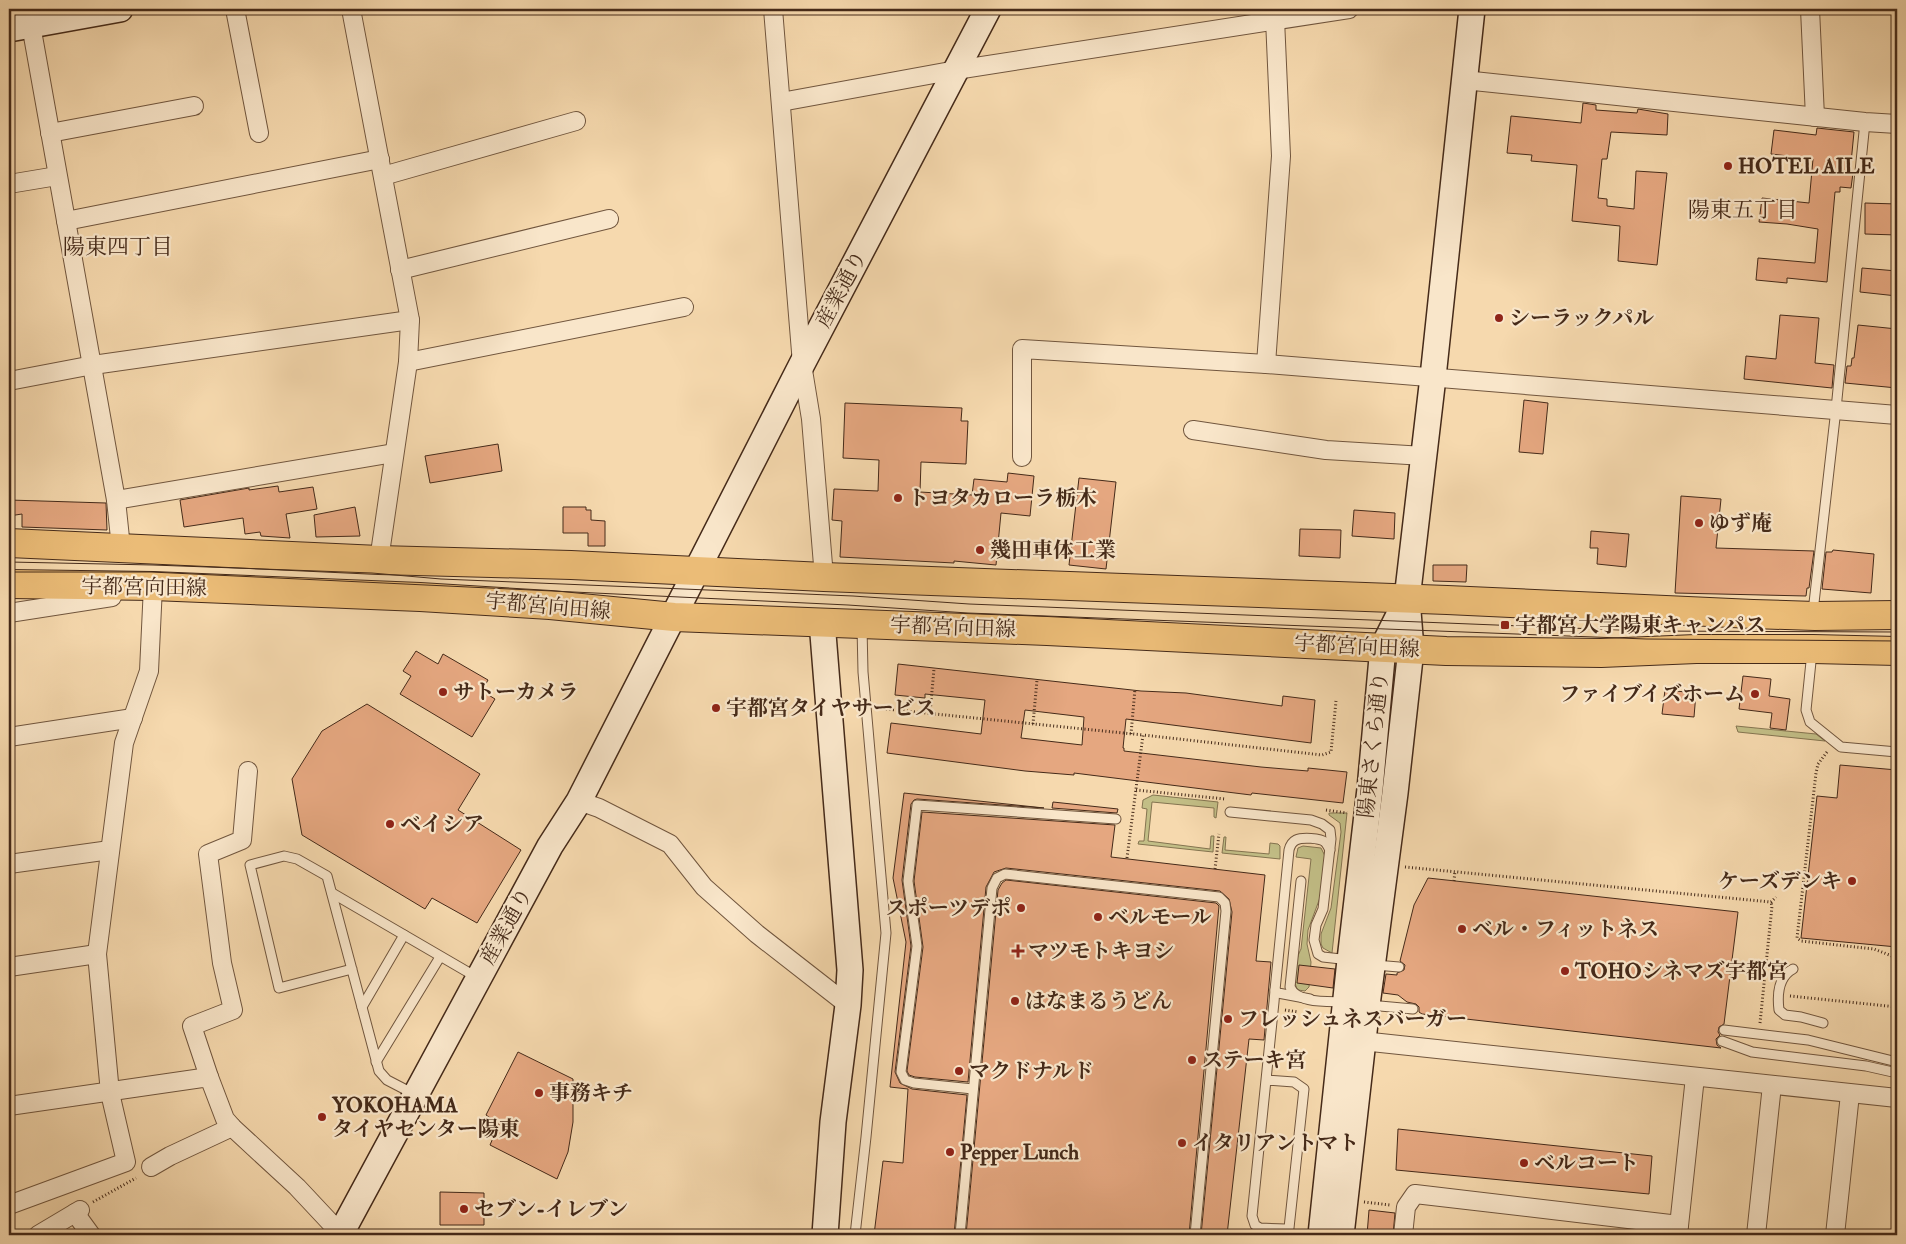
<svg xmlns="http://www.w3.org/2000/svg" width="1906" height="1244" viewBox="0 0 1906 1244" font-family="'IM FELL Double Pica','Noto Serif JP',serif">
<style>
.green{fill:#c2be86;stroke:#847450}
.building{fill:#e5a780;stroke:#452a19;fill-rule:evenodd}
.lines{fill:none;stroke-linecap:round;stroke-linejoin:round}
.lane-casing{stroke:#71563e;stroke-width:11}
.street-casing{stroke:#71563e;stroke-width:20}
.secondary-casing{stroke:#452a19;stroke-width:28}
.primary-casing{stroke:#452a19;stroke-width:30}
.path{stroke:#452a19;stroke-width:3;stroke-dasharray:1 2.5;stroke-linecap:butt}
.lane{stroke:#f9e6ca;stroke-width:9}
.street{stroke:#f9e6ca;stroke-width:18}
.secondary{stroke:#f9e6ca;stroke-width:25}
.primary{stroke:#ebbc77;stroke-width:28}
.tram{stroke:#452a19;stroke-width:1}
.poi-dot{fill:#8f2418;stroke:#f9e6ca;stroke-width:2}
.labels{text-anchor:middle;stroke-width:4.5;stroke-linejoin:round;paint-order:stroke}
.poi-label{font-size:21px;font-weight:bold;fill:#452a19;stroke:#f9e6ca;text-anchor:start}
.street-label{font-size:21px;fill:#452a19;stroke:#f9e6ca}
.neighbourhood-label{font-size:22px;fill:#452a19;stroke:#f9e6ca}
</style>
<rect width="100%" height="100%" fill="#f6d9ae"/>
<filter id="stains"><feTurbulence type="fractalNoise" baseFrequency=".004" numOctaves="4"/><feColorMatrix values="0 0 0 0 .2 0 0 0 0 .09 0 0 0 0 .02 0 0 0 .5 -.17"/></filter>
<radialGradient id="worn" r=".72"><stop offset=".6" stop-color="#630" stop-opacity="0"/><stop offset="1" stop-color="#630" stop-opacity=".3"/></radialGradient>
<g class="green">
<polygon points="1736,726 1816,734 1825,741 1738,732"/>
<polygon points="1153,795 1218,802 1216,818 1214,817 1214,808 1152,802 1148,841 1210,849 1211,836 1214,836 1213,852 1138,844 1139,841 1144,841 1147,809 1142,808 1143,800"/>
<polygon points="1329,813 1347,813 1332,953 1323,948 1321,944 1321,934 1331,908 1341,832 1340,823 1329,815"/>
<polygon points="1224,837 1226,837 1225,850 1269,854 1270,843 1278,844 1280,846 1280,859 1222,853"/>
<path d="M1303,846L1321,848L1325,856L1321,895L1308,930L1307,944L1311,962L1309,987L1305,991L1298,990C1291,981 1296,958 1301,949L1311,859L1296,857L1298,848Z"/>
</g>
<g class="building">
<polygon points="1583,103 1596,105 1596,110 1637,113 1638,109 1668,114 1667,135 1611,132 1607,159 1602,159 1598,198 1607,199 1607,206 1634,209 1636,171 1667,173 1657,265 1618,261 1620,226 1572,221 1577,165 1531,161 1532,155 1507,153 1511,116 1581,123"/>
<polygon points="1817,128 1854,132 1850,173 1853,173 1851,188 1840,187 1840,192 1835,192 1827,282 1787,278 1787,283 1756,280 1758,258 1815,263 1818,229 1787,224 1759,222 1762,198 1809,203 1813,159 1771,154 1774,130 1816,135"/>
<polygon points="1865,203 1897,204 1897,235 1865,234"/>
<polygon points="1862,268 1897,271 1897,296 1860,292"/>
<polygon points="1780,315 1819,318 1815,363 1834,365 1832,388 1744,379 1746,356 1776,359"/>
<polygon points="1858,325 1897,329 1897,388 1845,383 1847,366 1851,366 1852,358 1854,358"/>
<polygon points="1524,400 1548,403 1543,454 1519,452"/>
<polygon points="845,403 962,408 961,421 968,421 966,464 921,462 920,492 972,495 974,479 1007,482 1008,473 1034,476 1030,516 1001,513 996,565 954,561 954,563 840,557 842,521 832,520 834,489 878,491 879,460 843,458"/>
<polygon points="498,444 502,471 430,483 425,456"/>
<polygon points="1079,478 1116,482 1106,569 1069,565"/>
<polygon points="278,486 279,492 313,487 317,509 286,514 290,538 261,536 260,532 245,534 243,518 184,527 180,500 249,488 249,490"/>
<polygon points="1681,496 1721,499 1716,548 1814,551 1809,588 1807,588 1806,596 1675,593"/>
<polygon points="9,500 106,503 107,530 22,527 22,514 9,516"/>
<polygon points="355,507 360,536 316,537 314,515"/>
<polygon points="563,507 586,507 586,510 591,510 591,520 605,521 605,546 588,546 588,533 563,533"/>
<polygon points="1354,510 1395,513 1394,539 1352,536"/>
<polygon points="1300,529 1341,530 1340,558 1299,556"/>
<polygon points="1591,531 1629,534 1626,567 1597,564 1598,548 1590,548"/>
<polygon points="1833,550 1874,554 1871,593 1822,589 1826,552 1832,552"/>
<polygon points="1433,565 1467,565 1466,582 1433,581"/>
<polygon points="416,651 438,664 443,654 488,680 482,691 495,699 472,737 400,694 411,676 403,671"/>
<path d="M898,664L1141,691L1186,693L1282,706L1283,696L1315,700L1311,743L1126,719L1123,748H1124V751L1261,767L1308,771V768L1347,772L1343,803L1252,793L1251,795L1074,773V775L1025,771L887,753L891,723L981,734L985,700L925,694V698L895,695ZM1025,710L1084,717L1082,745L1021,738Z"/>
<polygon points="1743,676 1771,679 1769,696 1790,699 1786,730 1770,728 1772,713 1739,709"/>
<polygon points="1665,690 1696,693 1694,717 1662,714"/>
<polygon points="367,704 480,774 458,810 521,850 477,923 432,898 425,909 302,835 292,779 322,731"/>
<polygon points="1840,765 1897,770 1897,947 1801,938 1817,796 1837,798"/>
<polygon points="904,793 1044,808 917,799 914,800 911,804 902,880 911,946 895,1072 900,1083 912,1089 967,1095 954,1235 874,1235 883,1161 903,1163 908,1089 890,1087 906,942 893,878"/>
<polygon points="1053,802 1118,809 1117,813 1052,808"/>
<polygon points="922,812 1115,825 1111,857 1265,875 1256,961 1271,962 1264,1040 1249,1039 1227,1235 1201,1235 1232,912 1229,899 1220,891 1006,868 994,872 986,887 968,1082 915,1077 909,1075 907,1071 923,947 914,881"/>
<polygon points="1428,878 1738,912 1724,1024 1719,1027 1718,1032 1720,1035 1716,1039 1717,1045 1721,1048 1422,1014 1419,1012 1419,1007 1416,1004 1407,1002 1398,995 1383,993 1386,974 1397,975 1397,973 1404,970 1405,965 1400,961 1414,905"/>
<polygon points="1006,880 1216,903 1219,906 1189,1235 966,1235 998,890 1002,883"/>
<polygon points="1299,965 1335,969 1333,988 1297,983"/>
<polygon points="518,1052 573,1079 573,1122 568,1152 557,1179 490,1145 499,1124 486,1115"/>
<polygon points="1398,1129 1652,1156 1649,1194 1396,1170"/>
<polygon points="440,1192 484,1193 484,1225 440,1225"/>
<polygon points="1369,1210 1395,1213 1393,1235 1367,1235"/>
</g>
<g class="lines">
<g class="lane-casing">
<g id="lane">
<polyline points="1815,614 1814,603 1836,409 1865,122"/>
<polyline points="1812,652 1806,710 1810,722 1841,747 1897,752"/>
<polyline points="1230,812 1311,820 1322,824 1330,830 1331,839 1323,909 1316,925 1314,940 1318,954 1323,957 1350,960"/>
<path d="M1301,881L1290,987C1297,1004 1329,1001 1345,1002"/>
<polyline points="332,893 478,978"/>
<polyline points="1375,965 1399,967"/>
<polyline points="352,969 279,988 250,865 284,856 297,859 327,876 379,1071 387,1080 414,1094"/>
<path d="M1793,969C1778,977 1777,994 1779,1010L1785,1015L1801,1017L1823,1023"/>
<path d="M1310,999L1278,993L1275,990L1289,850C1290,846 1292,842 1296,840C1302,837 1320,838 1325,842C1327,844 1329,848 1330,850"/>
<polyline points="1369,1005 1413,1009"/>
<polyline points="362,1007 404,935"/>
<polyline points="1724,1030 1808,1040 1897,1062"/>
<polyline points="1722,1041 1752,1052 1866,1066 1897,1073"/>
<polyline points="376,1062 440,957"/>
<polyline points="1266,1080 1294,1082 1304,1089 1289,1228 1286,1229 1260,1228 1255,1225 1252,1216 1274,1002 1275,990"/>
<polyline points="973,1089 914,1083 905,1080 901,1072 917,946 908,881 917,805 1116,819"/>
<polyline points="855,1235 866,1137 886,933 863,672 862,627"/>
<polyline points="960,1235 992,888 997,878 1005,874 1219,897 1225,903 1226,911 1195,1235"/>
</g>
</g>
<g class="street-casing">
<g id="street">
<polyline points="235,9 259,133"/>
<polyline points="351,9 410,320 408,362 379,560"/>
<polyline points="773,9 802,364 811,419 824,577"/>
<polyline points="1810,9 1815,117"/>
<polyline points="31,25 116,500 120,538 123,547"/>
<polyline points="1464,80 1865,122 1897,124"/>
<polyline points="781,102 956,70 1349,9"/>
<polyline points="50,133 194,106"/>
<polyline points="383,176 576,121"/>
<polyline points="9,184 57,176"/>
<polyline points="66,221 380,159"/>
<polyline points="400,270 609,219"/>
<polyline points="408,362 684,307"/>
<polyline points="1266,364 1281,156 1275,19"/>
<polyline points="9,381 93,365 410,320"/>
<polyline points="1193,430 1326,450 1424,456"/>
<polyline points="1022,457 1022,349 1266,364 1897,415"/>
<polyline points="116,500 394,453"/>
<polyline points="9,613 112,597 112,586"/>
<polyline points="9,737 133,718"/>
<polyline points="579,801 599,808 670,844 704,887 757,934 848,1005"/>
<polyline points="9,864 110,850"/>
<polyline points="9,967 97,954"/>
<polyline points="1362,1041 1897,1098"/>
<polyline points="209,1077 192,1026 233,1010 222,963 208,854 242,840 248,771"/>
<polyline points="9,1106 209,1077 225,1119 232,1127 297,1187 341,1234"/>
<polyline points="151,1167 170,1156 232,1127"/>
<polyline points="9,1205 126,1162 110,1093 97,954 124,743 149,671 153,586"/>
<polyline points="75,1213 91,1235"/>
<polyline points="38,1235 80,1210"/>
<polyline points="1403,1235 1406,1207 1415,1194 1679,1225"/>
<polyline points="1678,1235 1695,1077"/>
<polyline points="1756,1235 1772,1085"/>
<polyline points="1835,1235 1850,1094"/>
</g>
</g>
<g class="secondary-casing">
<g id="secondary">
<polyline points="9,29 120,9"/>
<polyline points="824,623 823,634 850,970 848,1005 833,1122 825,1235"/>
<polyline points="340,1235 550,846 579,801 802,364 988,9"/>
<polyline points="1321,1235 1350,960 1370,789 1383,647 1407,599"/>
<polyline points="1341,1235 1367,1005 1395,793 1411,649 1407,599 1433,377 1472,9"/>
</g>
</g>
<g class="primary-casing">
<g id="primary">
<polyline points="9,543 379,560 571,565 824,577 1447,600 1753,614 1815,616 1897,615"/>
<polyline points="9,584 153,586 420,597 550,605 674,617 1047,631 1446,651 1601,653 1696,649 1813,649 1897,651"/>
</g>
</g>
<g class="path">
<polyline points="886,709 1143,735"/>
<polyline points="930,713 934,669"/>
<polyline points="1033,724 1037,680"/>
<polyline points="1131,734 1135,689"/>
<polyline points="1827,752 1818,764 1816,773 1797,938 1801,941 1874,949 1897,958"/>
<polyline points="1136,790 1225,799"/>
<polyline points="1326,810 1347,813"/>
<polyline points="1127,858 1143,735 1322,755 1331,752 1336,701"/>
<polyline points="1405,867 1771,902 1776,897"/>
<polyline points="1215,869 1219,834"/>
<polyline points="1454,881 1455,871"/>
<polyline points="1790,996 1897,1007"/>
<polyline points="1285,1010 1298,1012"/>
<polyline points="1760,1023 1772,906 1771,902"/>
<polyline points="93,1202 136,1178"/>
<polyline points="1364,1202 1390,1205"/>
</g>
<use href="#lane" class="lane"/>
<use href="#street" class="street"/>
<use href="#secondary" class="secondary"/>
<use href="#primary" class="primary"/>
<g class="tram">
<polyline points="9,562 153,565 372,573 441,579 853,596 969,604 1646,631 1897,632"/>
<polyline points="9,572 151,572 848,605 968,613 1646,639 1897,641"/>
</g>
</g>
<g class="poi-dot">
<circle cx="1728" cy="166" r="5"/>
<circle cx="1499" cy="318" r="5"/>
<circle cx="898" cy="498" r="5"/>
<circle cx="1699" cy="523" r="5"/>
<circle cx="980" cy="550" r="5"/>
<rect x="1500" y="620" width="10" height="10" rx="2.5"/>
<circle cx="443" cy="692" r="5"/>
<circle cx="1755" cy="694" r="5"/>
<circle cx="716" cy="708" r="5"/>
<circle cx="390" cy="824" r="5"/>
<circle cx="1852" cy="881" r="5"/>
<circle cx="1021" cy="908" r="5"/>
<circle cx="1098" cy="917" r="5"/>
<circle cx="1462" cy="929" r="5"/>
<path d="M1015.5 943.5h5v5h5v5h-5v5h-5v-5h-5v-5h5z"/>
<circle cx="1565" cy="971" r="5"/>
<circle cx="1015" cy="1001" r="5"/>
<circle cx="1228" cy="1019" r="5"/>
<circle cx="1192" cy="1060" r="5"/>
<circle cx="959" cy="1071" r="5"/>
<circle cx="539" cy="1093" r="5"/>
<circle cx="322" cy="1117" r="5"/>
<circle cx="1182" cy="1143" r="5"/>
<circle cx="950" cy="1152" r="5"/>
<circle cx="1524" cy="1163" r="5"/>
<circle cx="464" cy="1209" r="5"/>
</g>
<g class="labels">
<g class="poi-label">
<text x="1738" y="173">HOTEL AILE</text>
<text x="1509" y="325">シーラックパル</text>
<text x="908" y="505">トヨタカローラ栃木</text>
<text x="1709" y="530">ゆず庵</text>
<text x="990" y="557">幾田車体工業</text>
<text x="1515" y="632">宇都宮大学陽東キャンパス</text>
<text x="453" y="699">サトーカメラ</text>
<text x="1745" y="701" text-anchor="end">ファイブイズホーム</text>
<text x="726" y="715">宇都宮タイヤサービス</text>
<text x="400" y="831">ベイシア</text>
<text x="1842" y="888" text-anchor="end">ケーズデンキ</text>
<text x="1011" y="915" text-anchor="end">スポーツデポ</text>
<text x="1108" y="924">ベルモール</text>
<text x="1472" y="936">ベル・フィットネス</text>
<text x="1028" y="958">マツモトキヨシ</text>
<text x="1575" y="978">TOHOシネマズ宇都宮</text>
<text x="1025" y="1008">はなまるうどん</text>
<text x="1238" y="1026">フレッシュネスバーガー</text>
<text x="1202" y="1067">ステーキ宮</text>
<text x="969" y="1078">マクドナルド</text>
<text x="549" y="1100">事務キチ</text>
<text x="332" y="1112">YOKOHAMA<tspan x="332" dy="24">タイヤセンター陽東</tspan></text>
<text x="1192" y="1150">イタリアントマト</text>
<text x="960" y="1159">Pepper Lunch</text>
<text x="1534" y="1170">ベルコート</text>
<text x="474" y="1216">セブン-イレブン</text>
</g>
<g class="street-label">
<text transform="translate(841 289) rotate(-62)" y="7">産業通り</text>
<text transform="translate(144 587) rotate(1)" y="7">宇都宮向田線</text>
<text transform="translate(548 606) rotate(5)" y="7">宇都宮向田線</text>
<text transform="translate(953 627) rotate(2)" y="7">宇都宮向田線</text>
<text transform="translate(1357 646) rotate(3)" y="7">宇都宮向田線</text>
<text transform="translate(1373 745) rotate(-84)" y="7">陽東さくら通り</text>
<text transform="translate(506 926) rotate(-61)" y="7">産業通り</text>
</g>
<g class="neighbourhood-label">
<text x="1743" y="217">陽東五丁目</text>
<text x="118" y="254">陽東四丁目</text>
</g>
</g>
<rect width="1906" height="1244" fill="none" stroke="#f6d9ae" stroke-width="30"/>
<rect x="10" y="10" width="1886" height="1224" fill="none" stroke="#452a19" stroke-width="2.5"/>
<rect x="15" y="15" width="1876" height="1214" fill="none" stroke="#452a19"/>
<rect width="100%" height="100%" filter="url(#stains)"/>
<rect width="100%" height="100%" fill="url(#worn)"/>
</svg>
